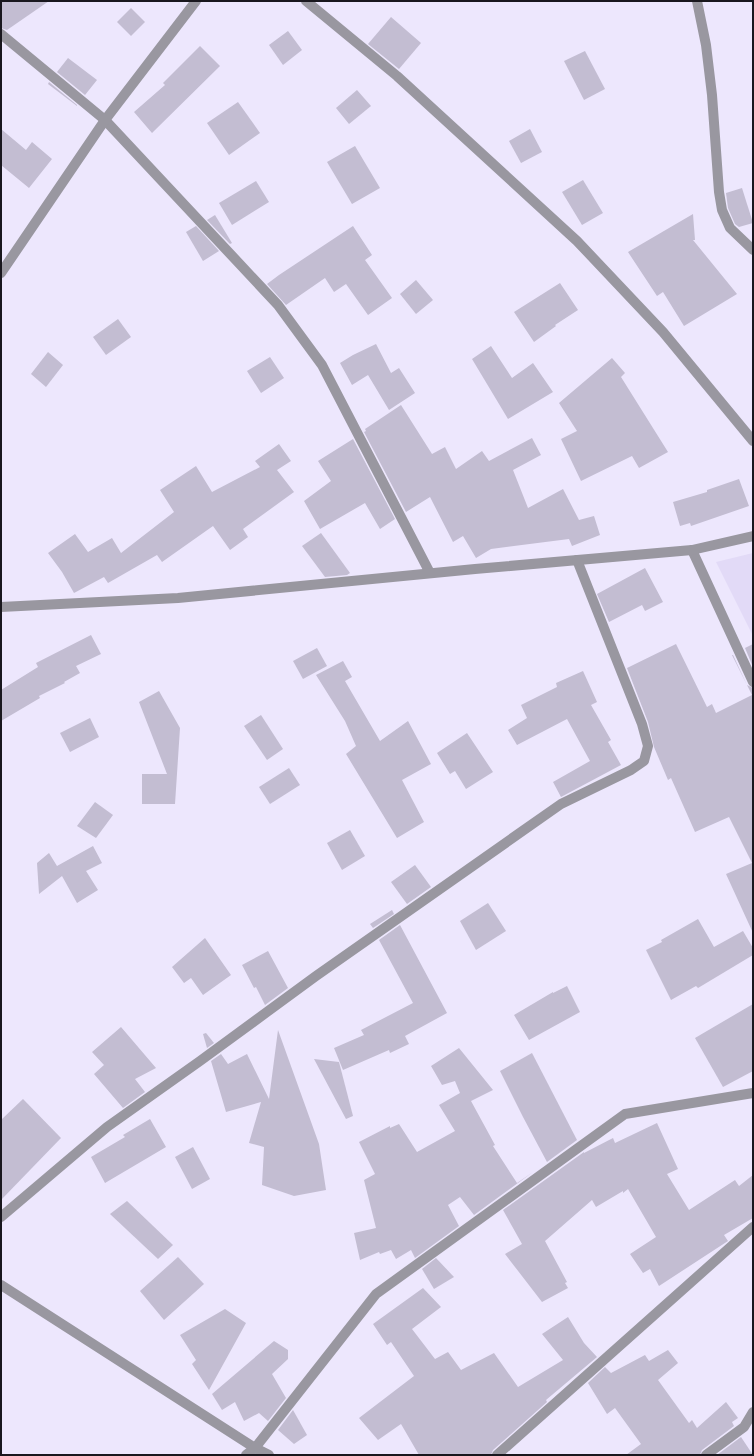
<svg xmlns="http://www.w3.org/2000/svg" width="754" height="1456" viewBox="0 0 754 1456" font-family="Roboto,sans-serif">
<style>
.built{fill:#e2daf7}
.building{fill:#c3bdd2}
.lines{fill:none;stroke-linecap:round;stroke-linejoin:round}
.minor{stroke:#9997a0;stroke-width:10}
</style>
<rect width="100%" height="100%" fill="#ede7fd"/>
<polygon class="built" points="753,553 753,636 716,562"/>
<g class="building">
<polygon points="1,1 49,1 7,30 1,28"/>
<polygon points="131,8 145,22 131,36 117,22"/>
<polygon points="391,17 421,43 399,69 368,44"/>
<polygon points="288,31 302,50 283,65 269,45"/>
<polygon points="200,46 220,66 152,133 134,112 165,85 163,83"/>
<polygon points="585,51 605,89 584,100 564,61"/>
<polygon points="68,58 97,80 85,95 57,72"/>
<polygon points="49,82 77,105 77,106 48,84"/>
<polygon points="357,90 371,106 349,124 336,108"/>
<polygon points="238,102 260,133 229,155 207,123"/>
<polygon points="1,129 26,150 32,142 52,159 29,188 1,165"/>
<polygon points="530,129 542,152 521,163 509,141"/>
<polygon points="355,146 380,188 352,204 327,162"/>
<polygon points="583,180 603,213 582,225 562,192"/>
<polygon points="256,181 269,202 232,225 219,203"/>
<polygon points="742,188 753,223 739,227 735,224 728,208 726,193"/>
<polygon points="693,214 695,240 693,240 737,294 684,326 663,292 657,296 628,252"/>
<polygon points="215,215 232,243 230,244 207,220"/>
<polygon points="196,226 219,251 203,261 186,232"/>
<polygon points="353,226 372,255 365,260 392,298 368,315 346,284 334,292 325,278 286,305 267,284 279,275"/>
<polygon points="416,280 433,300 416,314 400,294"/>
<polygon points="560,283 578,310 555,325 556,326 534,342 514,312"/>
<polygon points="118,319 131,337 106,355 93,337"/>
<polygon points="376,344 391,373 399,368 415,393 389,410 368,375 352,385 340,363 353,355"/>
<polygon points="491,346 512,378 533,363 553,392 508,419 472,359"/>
<polygon points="48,352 63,365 46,387 31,374"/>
<polygon points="270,357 284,378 261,393 247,371"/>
<polygon points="612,358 625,373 621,377 668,452 639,468 632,456 581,481 561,439 577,431 559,403"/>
<polygon points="401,405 432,454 445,447 456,469 482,451 489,461 532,438 541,455 513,470 528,508 563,489 579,520 594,516 600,535 572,546 569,539 491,549 476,558 463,536 453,542 430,497 406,512 364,432 366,431 365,429"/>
<polygon points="353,439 395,519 380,529 365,503 320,529 304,501 331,481 318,461"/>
<polygon points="279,444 291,461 277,470 294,492 243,529 248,537 230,550 213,526 162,562 157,555 108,583 104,577 74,593 62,572 48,553 75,534 88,552 112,538 121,553 174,512 160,490 196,466 212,492 260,467 255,461"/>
<polygon points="739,479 749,506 691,526 690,523 680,526 673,502 707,492 707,490"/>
<polygon points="321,533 350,573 347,575 325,577 302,546"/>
<polygon points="645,568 663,602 645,611 642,605 609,622 597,594"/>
<polygon points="91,635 101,654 76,666 80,673 64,682 65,683 39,696 40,698 1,721 1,690 38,667 36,663"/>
<polygon points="676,644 707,707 712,704 716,713 752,695 732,655 733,655 747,685 753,688 753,933 726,874 752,863 729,817 695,832 671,778 668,780 654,747 648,722 627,668"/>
<polygon points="753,644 753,667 745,648"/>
<polygon points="317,648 327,666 303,679 293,661"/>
<polygon points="343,661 352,677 345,681 380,741 408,721 431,764 402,780 424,822 397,838 346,754 356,746 345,721 316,675"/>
<polygon points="583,671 597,702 591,705 611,740 608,742 621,765 561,797 553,782 590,761 567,719 517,745 508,730 527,718 521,705 557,687 556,683"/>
<polygon points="159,691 180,728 175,804 142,804 142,774 167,774 139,702"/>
<polygon points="261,715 283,749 267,760 244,726"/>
<polygon points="90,718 99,737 70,752 60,733"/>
<polygon points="467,733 493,772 466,789 455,771 450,774 437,753"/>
<polygon points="289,768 300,785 270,804 259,787"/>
<polygon points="95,802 113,815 96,838 77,826"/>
<polygon points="350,830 365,856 342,870 327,843"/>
<polygon points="93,846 102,863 86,871 98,890 77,903 62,876 39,894 37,863 49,853 57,866"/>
<polygon points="415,865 431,887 407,904 391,882"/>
<polygon points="488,903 506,931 476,950 460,921"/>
<polygon points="392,910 394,914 373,928 370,924"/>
<polygon points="698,919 714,947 743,931 753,948 753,955 698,988 696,986 671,1000 646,950 662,942 661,940"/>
<polygon points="400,925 447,1013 405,1036 409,1044 390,1053 389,1050 343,1070 334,1048 364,1035 361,1030 413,1003 379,940"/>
<polygon points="205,938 231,975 203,995 191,978 184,983 172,967"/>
<polygon points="268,951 288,988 265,1005 256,987 254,988 242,965"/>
<polygon points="567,986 580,1012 529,1040 514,1015 553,992 553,993"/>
<polygon points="753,1004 753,1071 723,1087 695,1038"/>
<polygon points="121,1027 156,1068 135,1079 145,1092 123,1108 94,1074 104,1065 92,1052"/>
<polygon points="278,1030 319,1144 326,1190 294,1196 262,1185 264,1147 249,1143 261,1102 226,1112 211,1061 221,1054 228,1064 247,1054 269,1099"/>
<polygon points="206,1033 214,1043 207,1048 203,1034"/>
<polygon points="459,1048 493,1090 471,1101 495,1145 493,1146 517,1183 533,1172 474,1215 460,1197 448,1205 459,1226 415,1258 411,1250 396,1259 391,1250 380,1254 379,1252 360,1260 354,1233 376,1228 364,1180 375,1174 359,1142 390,1126 390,1128 399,1124 417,1152 455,1131 439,1105 460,1093 455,1081 442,1085 431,1066"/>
<polygon points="532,1053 577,1140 547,1162 523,1117 500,1071"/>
<polygon points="314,1059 339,1062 353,1116 346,1119"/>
<polygon points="23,1099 61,1138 1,1200 1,1120"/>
<polygon points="150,1119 166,1147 105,1183 91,1157 125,1137 123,1135"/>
<polygon points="657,1123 678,1169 667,1174 689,1210 735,1180 739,1186 753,1175 753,1218 724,1235 728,1241 659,1286 650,1269 643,1273 630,1254 656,1237 628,1189 623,1193 623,1191 596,1207 592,1200 545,1241 567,1282 565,1283 568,1288 542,1302 505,1254 522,1244 503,1210 584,1152 584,1153 613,1138 615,1143"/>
<polygon points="193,1147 210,1179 192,1189 175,1157"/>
<polygon points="127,1201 173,1245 158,1259 110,1214"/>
<polygon points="178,1257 204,1284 164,1320 140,1291"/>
<polygon points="436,1258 454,1277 434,1289 422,1269"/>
<polygon points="423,1288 441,1307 412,1329 435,1359 448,1352 461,1370 494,1353 518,1387 563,1360 542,1334 568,1317 584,1343 597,1357 546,1400 547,1402 493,1450 491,1455 419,1455 401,1424 378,1440 359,1418 414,1376 391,1342 387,1345 373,1324"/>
<polygon points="225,1309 246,1323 209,1390 192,1364 196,1360 180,1335"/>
<polygon points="274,1341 288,1350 288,1359 272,1374 286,1398 268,1421 259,1413 244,1421 235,1402 222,1410 212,1394"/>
<polygon points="668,1350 678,1363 658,1380 689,1423 692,1420 697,1428 726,1402 738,1418 732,1422 734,1426 702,1450 700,1455 626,1455 641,1444 615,1408 607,1414 588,1383 605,1367 611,1373 645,1355 649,1361"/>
<polygon points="293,1410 307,1435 294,1444 278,1430"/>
<polygon points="741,1437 753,1455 717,1455"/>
</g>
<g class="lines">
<g class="minor">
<polyline points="306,1 397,76 577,241 663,332 753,441"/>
<polyline points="697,1 706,45 712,95 719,192 722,210 730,228 753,250"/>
<polyline points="1,34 105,120 278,305 322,365 430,573"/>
<polyline points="1,273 105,120 196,1"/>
<polyline points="692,550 753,682"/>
<polyline points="1,607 178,598 475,569 692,550 753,536"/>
<polyline points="1,1217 107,1127 200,1061 316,976 561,804 631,770 644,761 648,746 642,724 577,560"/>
<polyline points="1,1285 255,1448 269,1455"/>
<polyline points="246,1455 255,1448 376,1294 625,1114 753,1093"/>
<polyline points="497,1455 753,1227"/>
<polyline points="706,1455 744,1427 753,1412"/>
</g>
</g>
<rect width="754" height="1456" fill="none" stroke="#19171e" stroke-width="4"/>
</svg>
